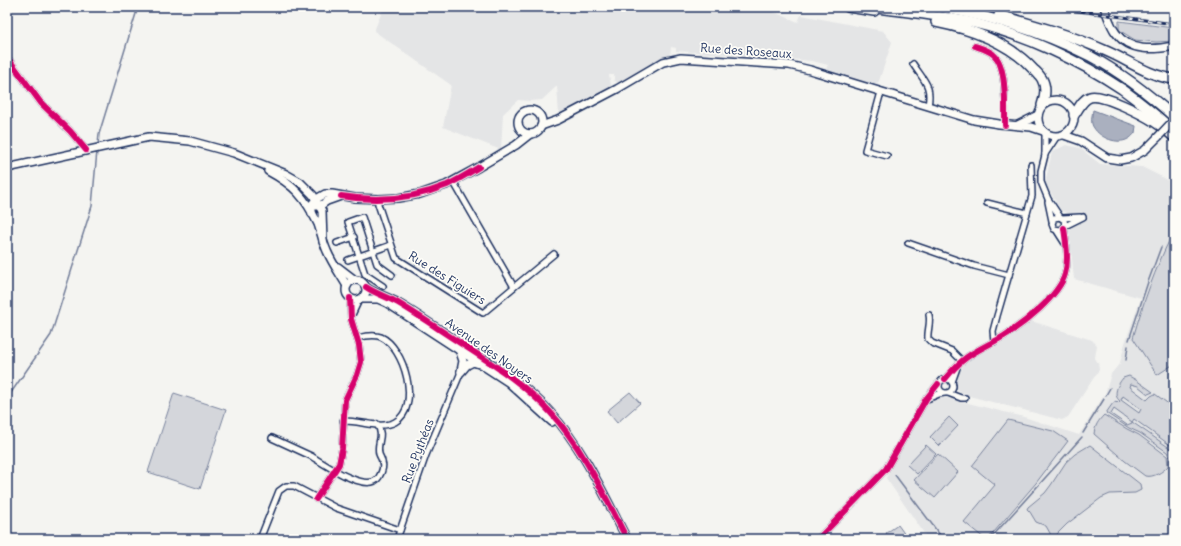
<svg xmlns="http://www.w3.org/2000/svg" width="1181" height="546" viewBox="0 0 1181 546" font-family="Delius,sans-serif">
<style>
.built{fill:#e4e5e6}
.green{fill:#d4d6db;stroke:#78829c;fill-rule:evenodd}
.water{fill:#aab0bf;stroke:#717c98}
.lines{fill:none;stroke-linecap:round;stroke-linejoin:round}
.stream{stroke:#717c98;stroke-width:1.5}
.street-casing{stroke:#1b2f5e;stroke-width:8}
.secondary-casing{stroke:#1b2f5e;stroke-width:10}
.highway-casing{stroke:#1b2f5e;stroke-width:12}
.street{stroke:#fdfcf7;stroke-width:5}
.secondary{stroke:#fdfcf7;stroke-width:7}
.highway{stroke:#fdfcf7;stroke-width:9}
.rail-casing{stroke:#1b2f5e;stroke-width:3}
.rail{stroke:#fdfcf7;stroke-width:1.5;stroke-dasharray:4.5;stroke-linecap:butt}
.secondary-bridge-casing{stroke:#1b2f5e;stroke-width:10;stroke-linecap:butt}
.secondary-bridge{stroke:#fdfcf7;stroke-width:7}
.cycleway-casing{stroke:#fdfcf7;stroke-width:8}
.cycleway{stroke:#d6006c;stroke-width:6}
.labels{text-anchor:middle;stroke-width:3.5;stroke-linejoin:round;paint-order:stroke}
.street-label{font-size:12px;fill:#1b2f5e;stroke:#fdfcf7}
</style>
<rect width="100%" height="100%" fill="#f4f4f1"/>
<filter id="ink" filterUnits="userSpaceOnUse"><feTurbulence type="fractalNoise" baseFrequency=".025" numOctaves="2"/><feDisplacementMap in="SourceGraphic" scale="8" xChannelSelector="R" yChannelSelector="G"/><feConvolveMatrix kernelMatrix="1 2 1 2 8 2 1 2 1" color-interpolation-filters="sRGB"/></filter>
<g filter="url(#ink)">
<g class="built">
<polygon points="384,7 753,7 769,10 798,22 801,15 883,31 892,42 879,81 876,84 871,84 826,69 828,65 812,61 790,59 789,62 728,57 727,54 676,51 676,48 671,47 670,55 622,82 619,84 614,80 614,75 609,75 611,85 607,92 559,116 557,86 542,100 530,101 518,100 503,114 501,150 443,127 451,85 374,31"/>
<polygon points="1066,145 1080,148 1100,164 1142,167 1174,183 1174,539 928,539 886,478 924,406 933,399 944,397 1024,417 1079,435 1105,394 1111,374 1120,363 1125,343 1141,298 1074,279 1069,230 1083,217 1061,211 1045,183 1052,152"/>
<polygon points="1031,321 1092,340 1097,345 1095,358 1098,363 1099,370 1068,417 1062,420 969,396 961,393 957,388 957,381 959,372 964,365 972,358 1001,343"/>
</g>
<g class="green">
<polygon points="1119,21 1174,28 1174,41 1156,42 1135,40 1119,30"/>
<path d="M1171,237L1174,239V364L1157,375L1133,338C1143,303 1155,269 1171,237Z"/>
<path d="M1129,376L1136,380L1153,392L1148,394L1138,386L1131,384L1130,387L1147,400L1151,396L1155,394L1174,408V448L1134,419L1132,422L1174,451V462L1171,465V460L1167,452L1140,433L1129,428L1106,413L1113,403L1116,401L1118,403L1120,401C1112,395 1118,384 1123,378ZM1123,396L1141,409L1139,413L1121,400ZM1114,409L1132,422V423L1127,425L1111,414Z"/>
<polygon points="630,392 640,403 617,423 607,411"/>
<polygon points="174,393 226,410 200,489 148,472"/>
<path d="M1104,415L1127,429L1139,435L1167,456L1168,466C1163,472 1153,478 1145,476L1125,461L1094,434C1095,426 1098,421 1104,415Z"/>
<polygon points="949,417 958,426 939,446 930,437"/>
<polygon points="1008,420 1053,431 1068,441 1036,483 988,539 985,539 964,522 995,485 972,466"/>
<polygon points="926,445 936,454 917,474 907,465"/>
<polygon points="1090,445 1140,484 1141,490 1135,493 1110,494 1101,498 1067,524 1056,535 1051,535 1046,526 1036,522 1030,512 1027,509 1028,507 1045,493 1051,485 1066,462 1075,454"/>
<polygon points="938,454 958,472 935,498 914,480"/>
<polygon points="898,525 908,539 890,539 886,533"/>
</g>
<path class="water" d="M1093,110L1136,126L1135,133C1133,135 1131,138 1128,139C1118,145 1100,138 1094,128C1090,123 1092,116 1093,110Z"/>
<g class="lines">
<g class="stream">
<polyline points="98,145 99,134 138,7"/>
<polyline points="1168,158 1174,166"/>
<polyline points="1172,225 1174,219"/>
<polyline points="1129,340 1148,282 1161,247"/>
<polyline points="1126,360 1128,346"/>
<polyline points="1106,395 1110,388"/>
<polyline points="1083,433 1104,399"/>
<polyline points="7,458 9,421 8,397 51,335 92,206 97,151"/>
<polyline points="895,475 943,539"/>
<polyline points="990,539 1082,437"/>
</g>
<g class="street-casing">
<g id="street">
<path d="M975,46C981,48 989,50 994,55C1007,66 1005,108 1005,125"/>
<polyline points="7,57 41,103 70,131 86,150"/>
<path d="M913,64C924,81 932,85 928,106"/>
<polyline points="881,92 865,150 887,156"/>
<polyline points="1045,133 1045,155 1041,171 1041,182 1048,199 1060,217"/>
<polyline points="1045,154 1057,136"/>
<polyline points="378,199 378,204 396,258 483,313 514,287 453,181"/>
<polyline points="1048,202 1052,221"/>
<polyline points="987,203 1027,213"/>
<polyline points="1062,218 1080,217"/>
<polyline points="1065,226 1064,220 1060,217 1054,218 1052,224 1054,229 1061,230 1065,226 1083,217"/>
<polyline points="1057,231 1066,245"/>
<polyline points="337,243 354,237"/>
<polyline points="908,243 974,266 1009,275"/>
<polyline points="348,260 391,245"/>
<polyline points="383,286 365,274 348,222 362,217 377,264 392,275"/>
<polyline points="514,287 554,254"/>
<path d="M929,315C931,323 927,331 928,339L932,343L952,351L962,361"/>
<polyline points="351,317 359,300"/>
<polyline points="994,342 993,331 997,316 1032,196 1031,165"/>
<circle cx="946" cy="386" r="7"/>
<path d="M945,379C950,373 956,366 962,361C973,351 991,344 1004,336C1023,324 1059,296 1065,274C1069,259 1066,243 1064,228"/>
<polyline points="952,382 957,368"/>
<polyline points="948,393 961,398 965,398"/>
<polyline points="927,399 939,394 944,393"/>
<path d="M343,421C359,420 380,430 395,422C422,407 404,347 381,337C374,334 365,336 357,338"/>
<path d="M272,438C285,444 298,450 311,456C323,463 368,495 379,477C382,472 384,467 382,462C382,459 380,457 379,454C376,442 385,437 377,424"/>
<polyline points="316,499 339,464 342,449 345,400 357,375 361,362 359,345 351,319 350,298"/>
<polyline points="260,539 279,491 286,486 294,486 336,508 400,530"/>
<polyline points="397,539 426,455 461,372"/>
<polyline points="818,539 886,469 926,399 938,384"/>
</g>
</g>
<g class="secondary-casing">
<g id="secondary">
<path d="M1104,7C1108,16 1110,25 1116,33C1130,52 1153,50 1174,46"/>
<circle cx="1056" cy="118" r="18"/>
<circle cx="530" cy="122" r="12"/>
<polyline points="1018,125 1038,115"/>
<polyline points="541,126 558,120 617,89 663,62 681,58 789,65 810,70 974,120 999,124 1031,127 1043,131"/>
<polyline points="1064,135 1081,141 1107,158 1120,160 1131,158 1145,150 1158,137"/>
<polyline points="7,168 149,137 190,141 234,153 286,174 300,182 313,195 322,211 323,242"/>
<path d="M268,171C294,185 305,197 318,224C321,233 323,242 327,251C332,263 340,274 347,286"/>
<polyline points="316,206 320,206 327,201 341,196"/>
<polyline points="312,214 312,204 318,198 325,194 332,194 355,198 378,199 398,198 420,194 446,185 479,167 516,145 530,134"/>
<polyline points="338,267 355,280"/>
<circle cx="356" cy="290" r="10"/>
<path d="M366,287C376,294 388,297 398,303C418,315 437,328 457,341C489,362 524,383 550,412C584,449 604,495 627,539"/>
<polyline points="362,299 378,299 387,303 508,382 552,422"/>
<polyline points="459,349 463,361 461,371"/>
<polyline points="461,372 467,365 473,362 479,364"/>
</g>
</g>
<g class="highway-casing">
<g id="highway">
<polyline points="848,7 874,11"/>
<path d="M869,7C905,12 943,15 978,24C1027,36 1080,61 1122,89C1140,102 1157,116 1174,131"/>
<path d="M939,7C990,16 1043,32 1090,56C1120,72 1149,94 1174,117"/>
<path d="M999,15C1035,25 1070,35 1104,50C1128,60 1148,76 1174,79"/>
<path d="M936,22C971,29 1010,43 1034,70C1037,72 1040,76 1042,79C1047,88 1045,97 1042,105"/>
<path d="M1074,115C1079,109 1081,100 1090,97C1102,93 1144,115 1155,122C1162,126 1168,132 1174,137"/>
</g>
</g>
<use href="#street" class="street"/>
<use href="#secondary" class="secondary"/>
<use href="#highway" class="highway"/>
<g class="rail-casing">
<polyline id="rail" points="1049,7 1174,24"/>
</g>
<use href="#rail" class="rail"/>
<g class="secondary-bridge-casing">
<polyline id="secondary-bridge" points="1158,137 1174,120"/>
</g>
<use href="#secondary-bridge" class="secondary-bridge"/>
<g class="cycleway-casing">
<g id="cycleway">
<path d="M975,46C981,48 989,50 994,55C1007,66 1005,108 1005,125"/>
<polyline points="7,57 41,103 70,131 86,150"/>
<path d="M341,196C376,202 413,199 447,185C458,180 469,173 479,167"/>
<path d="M366,287C376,294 388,297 398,303C418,315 437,328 457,341C489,362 524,383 550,412C584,449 604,495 627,539"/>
<path d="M945,379C950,373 956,366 962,361C973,351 991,344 1004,336C1023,324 1059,296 1065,274C1069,259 1066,243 1064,228"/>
<polyline points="316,499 339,464 342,449 345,400 357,375 361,362 359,345 351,319 350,298"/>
<polyline points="818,539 886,469 926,399 938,384"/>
</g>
</g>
<use href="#cycleway" class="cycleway"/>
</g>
</g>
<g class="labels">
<g class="street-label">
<text transform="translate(746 51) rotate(4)" y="4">Rue des Roseaux</text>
<text transform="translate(447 278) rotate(32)" y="4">Rue des Figuiers</text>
<text transform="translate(489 351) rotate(35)" y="4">Avenue des Noyers</text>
<text transform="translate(418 451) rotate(-69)" y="4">Rue Pythéas</text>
</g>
</g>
<rect width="1181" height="546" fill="none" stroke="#fdfcf7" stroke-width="24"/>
<rect x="12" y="12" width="1157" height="522" fill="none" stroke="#1b2f5e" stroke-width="1.5" filter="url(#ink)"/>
</svg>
